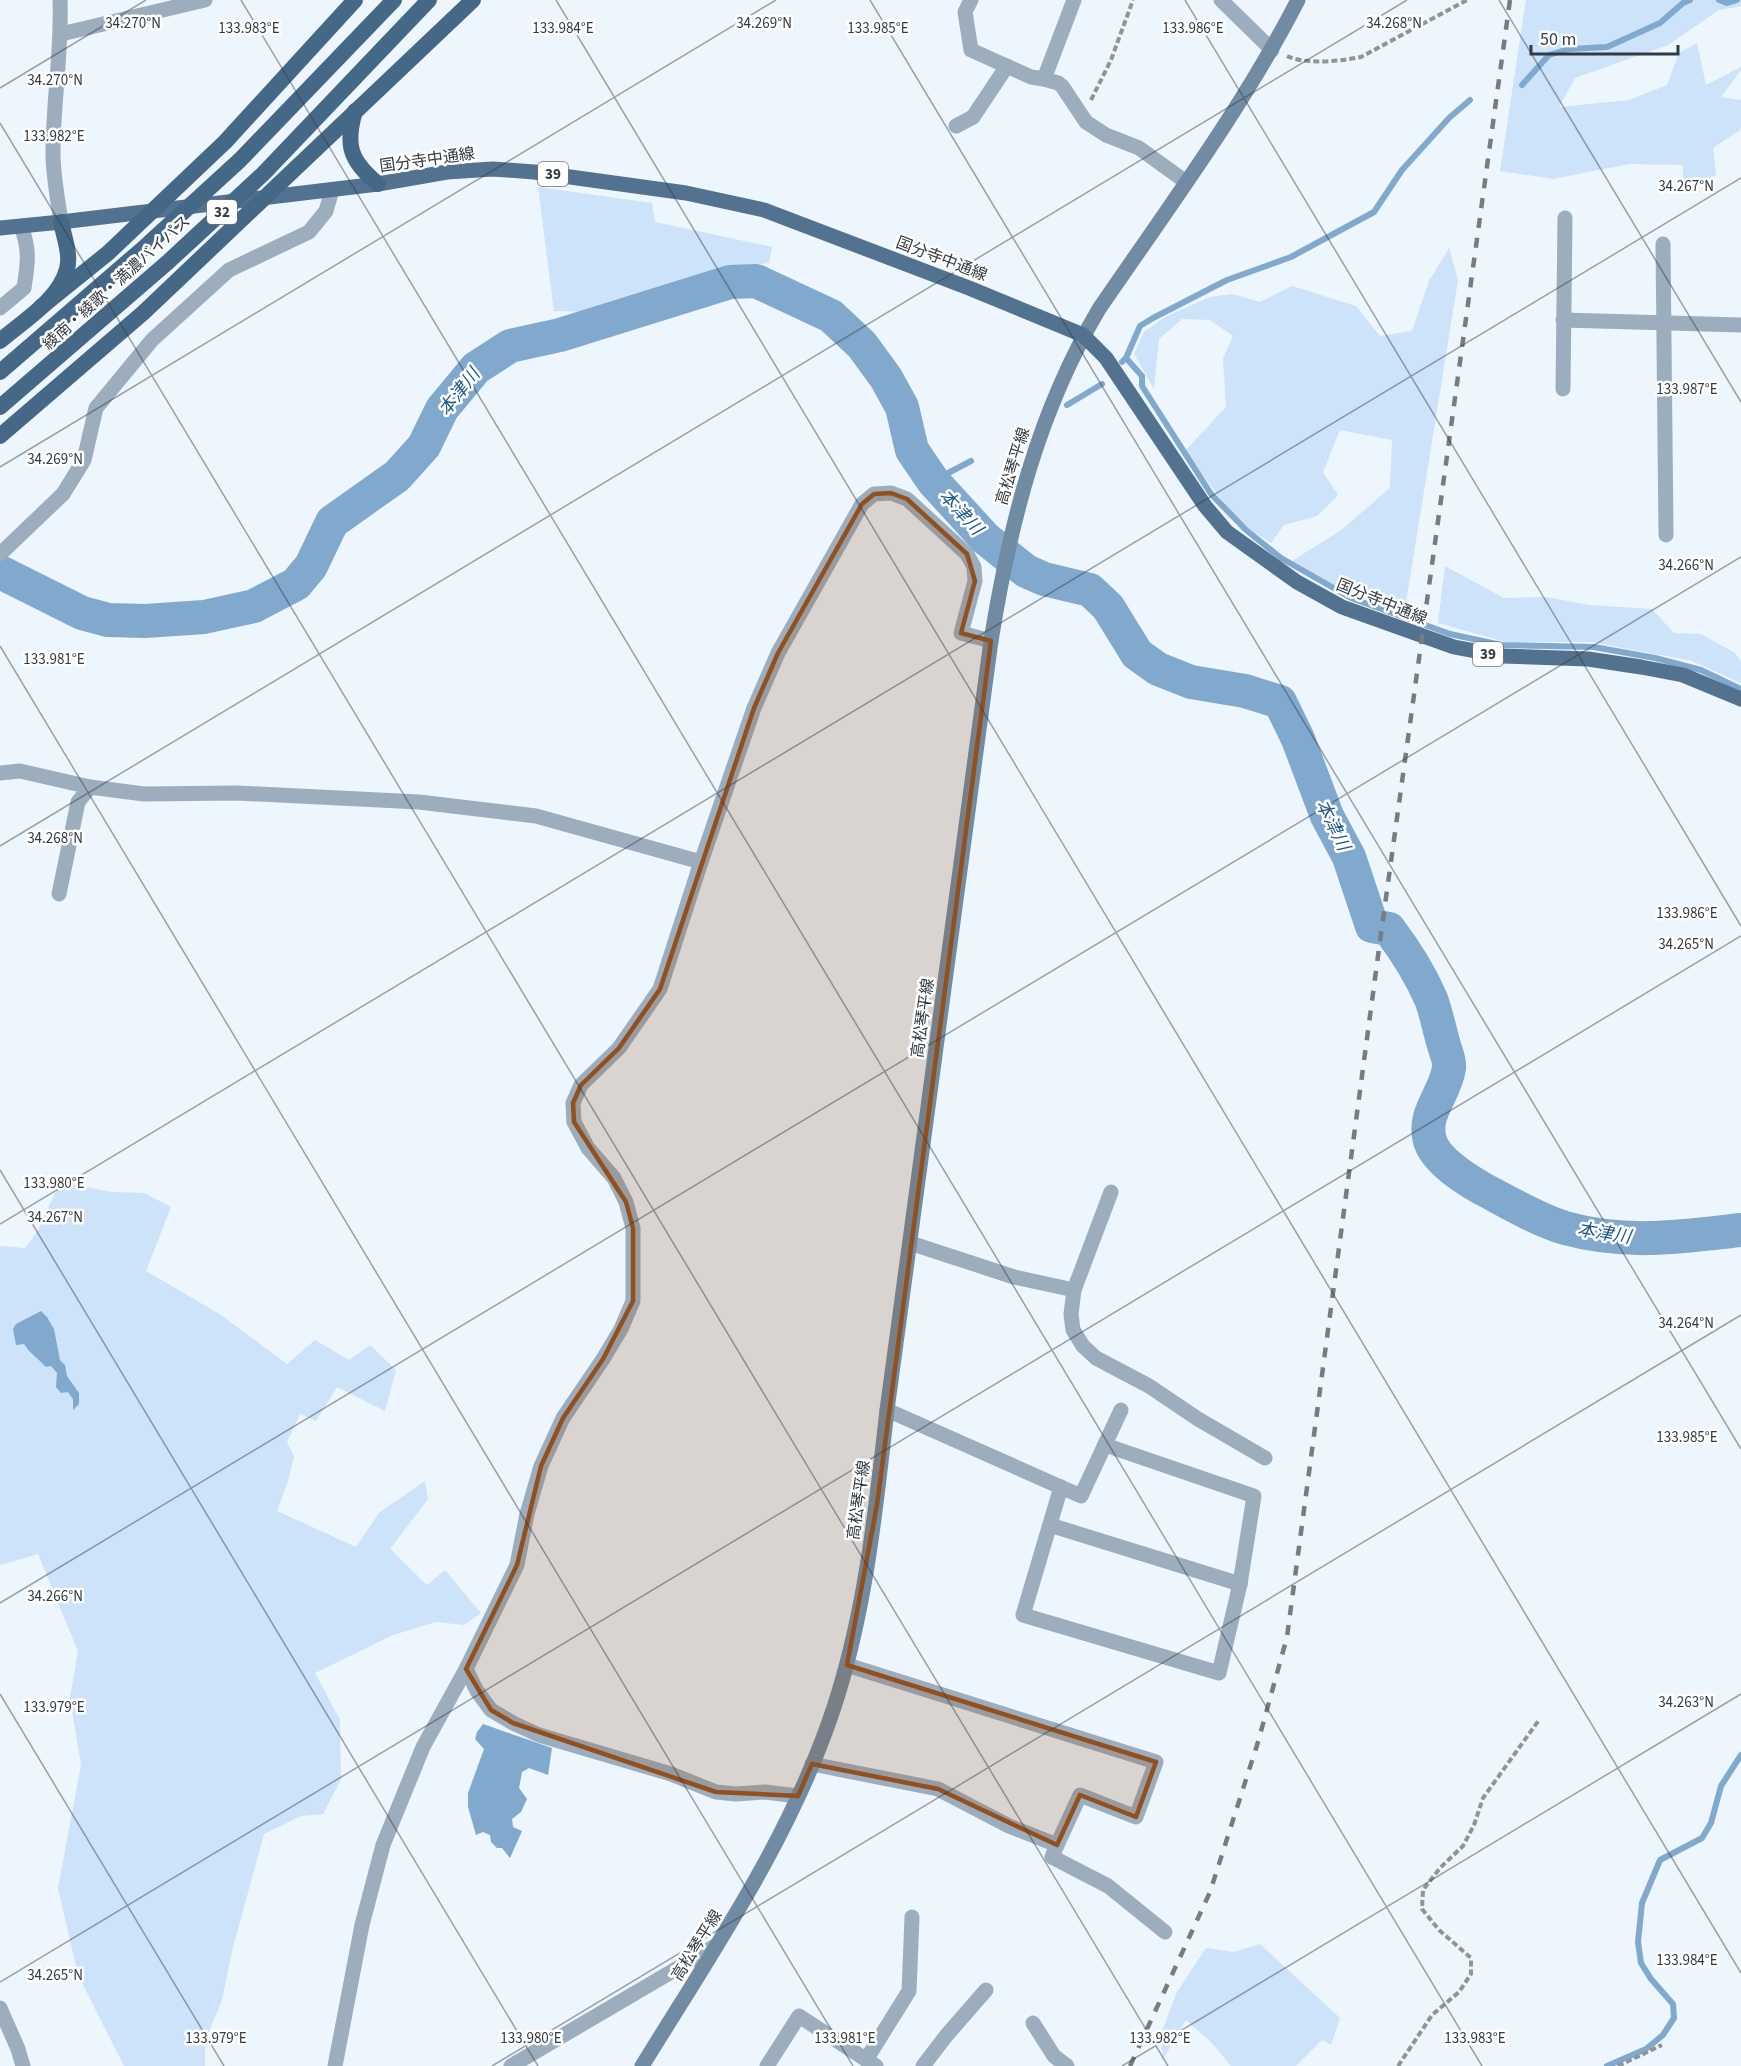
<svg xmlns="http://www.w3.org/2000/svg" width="1741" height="2066" viewBox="0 0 1741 2066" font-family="'Source Sans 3','Noto Sans JP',sans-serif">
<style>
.green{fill:#cce3f9}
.water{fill:#81a9ce}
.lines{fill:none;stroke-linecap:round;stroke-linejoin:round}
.stream{stroke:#81a9ce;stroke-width:6}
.river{stroke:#81a9ce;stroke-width:34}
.path{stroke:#8c949c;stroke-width:4;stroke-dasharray:6 3;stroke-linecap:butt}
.minor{stroke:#9caebe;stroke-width:15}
.secondary{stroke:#718ba3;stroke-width:15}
.primary{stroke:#537290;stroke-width:15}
.trunk{stroke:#466887;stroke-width:16}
.rail{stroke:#747c84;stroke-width:4.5;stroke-dasharray:10 10;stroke-linecap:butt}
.trunk-bridge{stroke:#466887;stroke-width:16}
.marked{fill:#92501e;fill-opacity:0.2;stroke:#92501e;stroke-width:4.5;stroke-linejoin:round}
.ticks{fill:none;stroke:#323a42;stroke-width:1.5;stroke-opacity:0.45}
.labels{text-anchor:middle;stroke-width:5;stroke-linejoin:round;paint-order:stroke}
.shield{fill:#fff;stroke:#70757b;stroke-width:1.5}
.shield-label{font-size:15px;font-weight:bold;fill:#323a42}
.street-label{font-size:16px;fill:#323a42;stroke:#fff}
.water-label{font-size:18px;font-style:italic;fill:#1e5989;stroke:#fff}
.ticks-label{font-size:15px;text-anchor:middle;fill:#323a42;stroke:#fff;stroke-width:5;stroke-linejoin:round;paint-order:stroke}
</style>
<rect width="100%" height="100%" fill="#edf5fd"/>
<g class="green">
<polygon points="1526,0 1741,0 1741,6 1719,10 1668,45 1575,78 1559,107 1629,100 1667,85 1679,53 1697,43 1706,85 1741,67 1741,70 1721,97 1741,100 1741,127 1740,130 1713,148 1716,175 1683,189 1683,165 1629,164 1553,179 1500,171"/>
<polygon points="538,187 652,203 655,222 772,247 769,263 721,269 600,312 554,311"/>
<polygon points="1449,248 1458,280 1404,615 1326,585 1287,564 1340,531 1390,488 1392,440 1340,430 1323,472 1338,495 1317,516 1284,525 1271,543 1237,521 1185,451 1226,407 1223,359 1233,336 1210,320 1182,319 1159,339 1154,389 1134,354 1144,332 1165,317 1210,297 1232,294 1260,302 1292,286 1356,306 1380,336 1412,331 1429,281"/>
<polygon points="1445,566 1504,598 1546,597 1589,605 1652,609 1674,633 1701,634 1735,653 1741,662 1741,683 1692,661 1592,642 1506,642 1438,623"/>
<polygon points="60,1182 111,1192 144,1193 171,1207 146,1271 221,1315 287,1364 315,1340 349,1360 370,1345 396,1370 385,1411 337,1387 316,1421 300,1414 287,1442 294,1456 288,1481 277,1511 356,1547 379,1513 425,1481 428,1499 390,1549 427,1585 445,1570 481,1613 464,1625 436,1622 393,1635 315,1673 340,1720 341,1779 323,1814 301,1816 264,1834 232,1951 222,2000 205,2041 205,2066 124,2066 78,1975 58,1888 81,1765 70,1698 78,1651 38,1554 0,1565 0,1246 25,1248 38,1230"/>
<polygon points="1260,1944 1340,2018 1331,2045 1322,2040 1296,2066 1231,2066 1212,2043 1186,2020 1163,2059 1161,2034 1177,1992 1206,1948 1234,1952"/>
</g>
<g class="water">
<path d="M41,1311L47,1317L54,1329L60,1360L65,1365L67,1376L79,1393V1404L73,1410V1399L68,1392L61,1393L56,1387L57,1373L51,1366L46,1367C39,1359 30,1354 24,1344L16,1345L13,1329L16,1324Z"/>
<polygon points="483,1724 552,1748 548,1775 529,1768 522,1772 519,1788 527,1799 521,1812 512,1819 513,1827 522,1831 510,1858 502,1848 497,1848 491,1842 490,1835 483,1832 476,1835 468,1807 468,1793 484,1749 475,1739 477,1732"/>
</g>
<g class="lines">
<g class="stream">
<polyline points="1719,0 1727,3 1737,0"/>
<polyline points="1522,85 1549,55 1569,49 1607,47 1660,23 1683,3 1690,0"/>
<polyline points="1126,358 1142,376 1142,386 1211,494 1246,530 1281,558 1351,598 1450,634 1501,645 1594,647 1655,658 1701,670 1741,689"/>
<polyline points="1122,362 1126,358 1140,326 1153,318 1227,280 1291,257 1374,212 1402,170 1449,118 1470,100"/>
<polyline points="1067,405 1102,384"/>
<polyline points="933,481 971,461"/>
<polyline points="1607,2066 1646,2049 1663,2035 1674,2018 1673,2004 1651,1979 1641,1963 1638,1942 1642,1903 1660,1860 1702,1838 1711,1823 1721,1786 1741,1755"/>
</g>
<path class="river" d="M0,572L82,613L108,620L145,621L204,617L254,606L296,584L311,566L332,522L397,476L424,446L442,409L476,368L510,346L560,335L730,282L756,281L831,316L862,345L886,378L902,407L912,450L933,481L985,538L1026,571L1044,579L1090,590L1108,607L1137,654L1158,669L1191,682L1245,691L1280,702L1298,739L1327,816L1349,857L1372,926L1389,929C1405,950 1420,974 1431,999C1436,1012 1439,1028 1443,1042C1445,1050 1450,1060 1449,1068C1445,1095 1422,1113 1430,1141C1436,1161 1467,1180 1483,1189C1508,1202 1538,1220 1565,1228C1626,1245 1680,1237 1741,1230"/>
<g class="path">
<path d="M1287,56C1305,65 1341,61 1361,57L1467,0"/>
<polyline points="1091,100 1111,60 1133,0"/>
<polyline points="1398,2066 1432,2015 1459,1992 1471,1974 1471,1958 1439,1930 1422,1909 1423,1890 1440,1868 1463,1846 1474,1825 1483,1798 1539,1720"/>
<polyline points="1618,2066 1662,2045"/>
</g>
<g class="minor">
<path d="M60,0C62,51 53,102 53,153C53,176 58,200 61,222"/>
<polyline points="971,0 965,12 971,50 1031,77 1044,79 1058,83 1062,86 1086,122 1106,135 1139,148 1186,182"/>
<polyline points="1221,0 1272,50"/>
<polyline points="61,34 205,0"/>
<polyline points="1044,79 1074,0"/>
<polyline points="956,126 973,117 1007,66"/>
<polyline points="1663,244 1666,535"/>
<path d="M0,308L24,288C28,263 30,250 21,226"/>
<polyline points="1563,320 1741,325"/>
<polyline points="1563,389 1565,218"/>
<polyline points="0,554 63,494 84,460 96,408 152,340 229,270 309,232 326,211 332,190"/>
<polyline points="0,773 20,771 90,787 144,794 237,793 419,802 536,816 701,862"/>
<polyline points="59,894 78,802 90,787"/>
<polyline points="1111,1192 1074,1290 1071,1314 1073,1330 1083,1346 1096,1358 1149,1386 1198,1419 1265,1458"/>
<polyline points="910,1243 1014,1277 1074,1290"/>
<polyline points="887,1410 1081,1496 1121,1410"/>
<polyline points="1061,1487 1023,1615 1219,1673 1240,1584 1254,1496 1105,1445"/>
<polyline points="1050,1525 1240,1584"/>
<polyline points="847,1665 1156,1762 1136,1817 1080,1795 1057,1845"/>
<polyline points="466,1669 477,1691 491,1710 513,1723 539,1735 671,1774 716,1792 736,1794 765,1792 798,1796"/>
<polyline points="812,1764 938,1789 1009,1826 1057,1845 1052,1857 1108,1886 1165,1932"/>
<polyline points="0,2008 18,2049 23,2066"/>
<polyline points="1033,2023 1054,2056 1067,2066"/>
<polyline points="866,2060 909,1991 912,1917"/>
<polyline points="335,2066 362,1925 383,1845 423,1747 466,1669 517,1565 527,1514 541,1466 563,1418 603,1359 621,1329 633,1301 633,1228 626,1202 614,1178 588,1148 574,1122 573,1103 581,1085 619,1048 660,989 701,862 754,708 778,653 862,504 874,494 891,493 907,499 967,554 974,567 975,581 961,633 991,641"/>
<polyline points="511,2066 717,1945"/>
<polyline points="767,2066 799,2016 876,2066"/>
<polyline points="923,2066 946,2036 986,1990"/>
</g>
<path class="secondary" d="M642,2066C714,1949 794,1833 836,1701C866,1607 876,1507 887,1410L991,641C1010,523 1038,412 1099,309C1168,208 1242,109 1298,0"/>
<polyline class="primary" points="0,228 61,222 378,184 447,172 493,169 534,172 686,193 764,210 969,288 1083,335 1106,358 1205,506 1227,532 1297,582 1342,607 1454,647 1502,656 1588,659 1641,667 1683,675 1741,699"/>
<g class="trunk">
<path d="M355,111C345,145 350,161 378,184"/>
<polyline points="41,307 108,253 225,142 355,0"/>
<path d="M0,341C23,321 59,300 67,269C71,255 64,237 61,222"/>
<polyline points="0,436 143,313 473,0"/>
</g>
<polyline class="rail" points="1130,2066 1210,1892 1258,1742 1287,1637 1380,941 1510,0"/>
<g class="trunk-bridge">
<polyline points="0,372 146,246 240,160 394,0"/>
<polyline points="0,407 168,262 263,174 429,0"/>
</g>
</g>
<path class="marked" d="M891,493L907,499L967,554L975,581L961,633L991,641L877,1505L847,1665L1156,1762L1136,1817L1080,1795L1057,1845L938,1789L812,1764L798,1796L716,1792L513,1723L491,1710L466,1669L517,1565L541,1466L563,1418L603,1359L633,1301V1228L626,1202L574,1122L573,1103L581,1085L619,1048L660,989L754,708L778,653L862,504L874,494Z"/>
<path class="ticks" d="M241,0L1482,2066M556,0L1741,1973M870,0L1741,1449M1185,0L1741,926M1499,0L1741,402M0,88L146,0M0,123L1168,2066M0,467L776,0M0,646L853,2066M0,846L1407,0M0,1170L538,2066M0,1224L1741,178M0,1603L1741,557M0,1694L224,2066M0,1982L1741,936M492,2066L1741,1315M1122,2066L1741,1694"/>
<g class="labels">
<g class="shield">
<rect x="538" y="162" width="30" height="24" rx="4.5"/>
<rect x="207" y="200" width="30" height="24" rx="4.5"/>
<rect x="1473" y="642" width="30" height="24" rx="4.5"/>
</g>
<g class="shield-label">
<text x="553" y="179">39</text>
<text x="222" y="217">32</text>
<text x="1488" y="659">39</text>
</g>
<g class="street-label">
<text transform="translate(427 159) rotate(-8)" y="6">国分寺中通線</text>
<text transform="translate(942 258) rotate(21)" y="6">国分寺中通線</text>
<text transform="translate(116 282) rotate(-42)" y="6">綾南・綾歌・満濃バイパス</text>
<text transform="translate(1012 466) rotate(-73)" y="6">高松琴平線</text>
<text transform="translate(1382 601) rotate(22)" y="6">国分寺中通線</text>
<text transform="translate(922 1018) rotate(-82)" y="6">高松琴平線</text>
<text transform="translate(858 1500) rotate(-82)" y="6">高松琴平線</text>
<text transform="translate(696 1945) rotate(-58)" y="6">高松琴平線</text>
</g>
<g class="water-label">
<text transform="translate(459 392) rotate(-52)" y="6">本津川</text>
<text transform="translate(961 512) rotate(47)" y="6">本津川</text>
<text transform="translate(1333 825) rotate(64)" y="6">本津川</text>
<text transform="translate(1604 1233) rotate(9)" y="6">本津川</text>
</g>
</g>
<g class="ticks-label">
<text x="133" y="28">34.270°N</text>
<text x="764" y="28">34.269°N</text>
<text x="1394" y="28">34.268°N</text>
<text x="878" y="33">133.985°E</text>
<text x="249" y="33">133.983°E</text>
<text x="563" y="33">133.984°E</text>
<text x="1193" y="33">133.986°E</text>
<text x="55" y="85">34.270°N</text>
<text x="54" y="141">133.982°E</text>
<text x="1686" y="191">34.267°N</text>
<text x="1687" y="394">133.987°E</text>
<text x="55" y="464">34.269°N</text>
<text x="1686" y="570">34.266°N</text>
<text x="54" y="664">133.981°E</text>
<text x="55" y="843">34.268°N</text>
<text x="1687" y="918">133.986°E</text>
<text x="1686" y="949">34.265°N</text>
<text x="54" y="1188">133.980°E</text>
<text x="55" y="1222">34.267°N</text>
<text x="1686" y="1328">34.264°N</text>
<text x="1687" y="1442">133.985°E</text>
<text x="55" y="1601">34.266°N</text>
<text x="1686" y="1707">34.263°N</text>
<text x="54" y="1712">133.979°E</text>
<text x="1687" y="1965">133.984°E</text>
<text x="55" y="1980">34.265°N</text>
<text x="216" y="2043">133.979°E</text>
<text x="531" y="2043">133.980°E</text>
<text x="845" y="2043">133.981°E</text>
<text x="1160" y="2043">133.982°E</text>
<text x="1475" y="2043">133.983°E</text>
</g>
<path d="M1531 45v9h147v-9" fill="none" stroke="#323a42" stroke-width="3"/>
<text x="1540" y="45" font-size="18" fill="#323a42" stroke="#ffffff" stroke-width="4.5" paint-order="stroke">50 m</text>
</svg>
